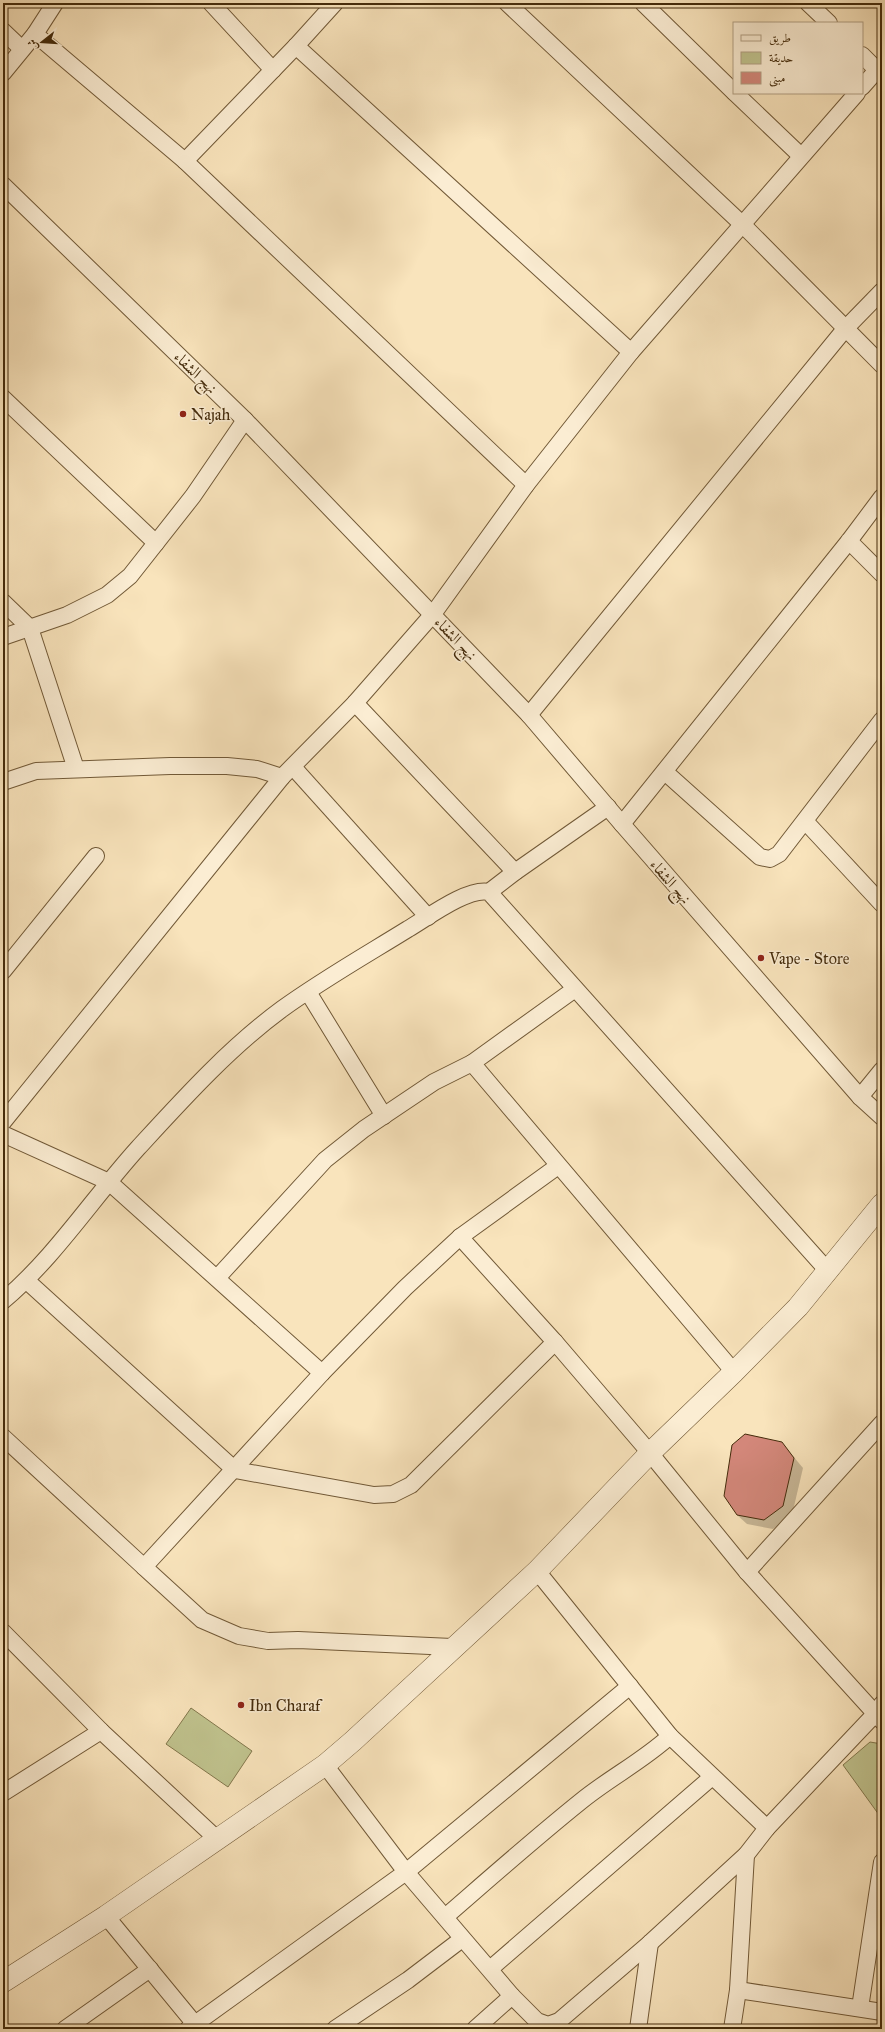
<svg xmlns="http://www.w3.org/2000/svg" width="885" height="2032" viewBox="0 0 885 2032" font-family="'IM FELL Great Primer',Amiri,serif">
<style>
.green{fill:#c0c38e;stroke:#82774c}
.shadow{fill:#0003}
.building{fill:#d3877a;stroke:#442b0b}
.lines{fill:none;stroke-linecap:round;stroke-linejoin:round}
.minor-casing{stroke:#715937;stroke-width:18}
.tertiary-casing{stroke:#715937;stroke-width:22}
.minor{stroke:#fbedd3;stroke-width:16}
.tertiary{stroke:#fbedd3;stroke-width:21}
.poi-dot{fill:#8f2418;stroke:#fbedd3;stroke-width:1.5}
.labels{text-anchor:middle;stroke-width:3;stroke-linejoin:round;paint-order:stroke}
.street-label{font-size:16px;fill:#442b0b;stroke:#fbedd3}
.poi-label{font-size:16px;fill:#442b0b;stroke:#fbedd3;text-anchor:start}
</style>
<rect width="100%" height="100%" fill="#f9e4bc"/>
<filter id="stains"><feTurbulence type="fractalNoise" baseFrequency=".005" numOctaves="4"/><feColorMatrix values="0 0 0 0 .2 0 0 0 0 .09 0 0 0 0 .02 0 0 0 .5 -.17"/></filter>
<radialGradient id="worn" r=".72"><stop offset=".6" stop-color="#630" stop-opacity="0"/><stop offset="1" stop-color="#630" stop-opacity=".3"/></radialGradient>
<g class="green">
<polygon points="191,1708 252,1751 228,1787 166,1744"/>
<polygon points="870,1742 882,1744 882,1819 843,1765"/>
</g>
<polygon class="shadow" points="782,1443 803,1468 792,1515 773,1529 747,1524 737,1515"/>
<polygon class="building" points="745,1434 782,1442 794,1458 783,1506 764,1520 737,1515 724,1496 732,1445"/>
<g class="lines">
<g class="minor-casing">
<g id="minor">
<polyline points="211,3 273,70"/>
<polyline points="507,3 743,225 882,365"/>
<polyline points="643,3 734,92"/>
<polyline points="808,3 829,23"/>
<polyline points="3,31 22,49"/>
<polyline points="35,34 185,161 526,485"/>
<polyline points="296,46 631,352"/>
<polyline points="862,55 882,75"/>
<polyline points="3,73 35,34 55,3"/>
<polyline points="862,87 877,70"/>
<polyline points="735,93 801,156"/>
<polyline points="185,161 296,46 335,3"/>
<polyline points="3,185 245,420 529,715 622,824 860,1097 882,1117"/>
<polyline points="3,398 156,543"/>
<polyline points="849,541 882,574"/>
<polyline points="3,602 30,628 76,769"/>
<polyline points="3,637 67,615 107,595 130,576 193,496 245,420"/>
<polyline points="355,703 515,872"/>
<polyline points="529,715 845,329 882,291"/>
<polyline points="293,767 428,917"/>
<polyline points="665,772 760,857 770,859 779,854 882,720"/>
<polyline points="3,782 36,771 170,766 227,766 257,769 282,777"/>
<polyline points="805,821 882,904"/>
<polyline points="622,824 849,541 882,497"/>
<polyline points="489,892 515,872 608,807"/>
<polyline points="3,971 96,856"/>
<polyline points="308,992 384,1116"/>
<polyline points="472,1063 575,989"/>
<polyline points="860,1097 882,1070"/>
<polyline points="3,1122 282,777 355,703 433,614 526,485 631,352 857,93"/>
<polyline points="3,1134 109,1182 322,1373 144,1567 202,1620 239,1636 268,1641 298,1640 452,1647"/>
<polyline points="460,1237 555,1342 650,1453 747,1572 882,1721"/>
<polyline points="217,1278 325,1160 364,1129 434,1082 472,1063 734,1372"/>
<polyline points="27,1281 235,1470 374,1495 393,1494 411,1485 555,1342"/>
<path d="M3,1301C55,1257 92,1199 138,1148C183,1099 229,1048 282,1009C322,980 366,955 408,929C427,918 468,887 489,892L827,1270"/>
<polyline points="322,1373 405,1288 460,1237 558,1166"/>
<polyline points="3,1437 144,1567"/>
<polyline points="537,1571 670,1736 767,1828"/>
<polyline points="747,1572 882,1423"/>
<polyline points="3,1632 101,1731 217,1839"/>
<polyline points="325,1765 406,1872 512,1996 537,2021 548,2025 559,2021 650,1943 746,1855 767,1828 876,1713 882,1704"/>
<polyline points="3,1793 101,1731"/>
<polyline points="106,1916 199,2029"/>
<path d="M445,1917C490,1878 534,1839 580,1802C609,1778 643,1761 670,1736"/>
<polyline points="490,1969 712,1777"/>
<polyline points="738,1990 882,2012"/>
<polyline points="860,2008 882,1862"/>
<polyline points="65,2029 150,1969"/>
<polyline points="188,2029 406,1872 630,1686"/>
<polyline points="335,2029 408,1980 462,1939"/>
<polyline points="475,2029 512,1996"/>
<polyline points="638,2029 650,1943"/>
<polyline points="732,2029 738,1990 746,1855"/>
</g>
</g>
<g class="tertiary-casing">
<polyline id="tertiary" points="3,1982 106,1916 325,1765 353,1741 537,1571 650,1453 734,1372 798,1307 882,1204"/>
</g>
<use href="#minor" class="minor"/>
<use href="#tertiary" class="tertiary"/>
</g>
<g class="poi-dot">
<circle cx="183" cy="414" r="4"/>
<circle cx="761" cy="958" r="4"/>
<circle cx="241" cy="1705" r="4"/>
</g>
<g class="labels">
<g class="street-label">
<text transform="translate(196 372) rotate(44)" y="6">نهج الشفاء</text>
<text transform="translate(456 638) rotate(46)" y="6">نهج الشفاء</text>
<text transform="translate(671 881) rotate(49)" y="6">نهج الشفاء</text>
</g>
<g class="poi-label">
<text x="191" y="420">Najah</text>
<text x="769" y="964">Vape - Store</text>
<text x="249" y="1711">Ibn Charaf</text>
</g>
</g>
<rect width="885" height="2032" fill="none" stroke="#f9e4bc" stroke-width="16"/>
<rect x="4" y="4" width="877" height="2024" fill="none" stroke="#442b0b" stroke-width="2"/>
<rect x="8" y="8" width="869" height="2016" fill="none" stroke="#442b0b"/>
<rect x="733" y="22" width="130" height="72" fill="#fbedd3" stroke="#b29f83"/>
<rect x="741" y="35" width="20" height="6" fill="#fbedd3" stroke="#b29f83"/>
<text x="769" y="42" font-size="12" fill="#442b0b">طريق</text>
<rect x="741" y="52" width="20" height="12" fill="#c0c38e" stroke="#b29f83"/>
<text x="769" y="62" font-size="12" fill="#442b0b">حديقة</text>
<rect x="741" y="72" width="20" height="12" fill="#d3877a" stroke="#b29f83"/>
<text x="769" y="82" font-size="12" fill="#442b0b">مبنى</text>
<g transform="translate(42 42) rotate(253)" stroke="#fbedd3" stroke-width="3" paint-order="stroke">
<path d="M0-3L7 15L0 10L-7 15Z" fill="#442b0b"/>
<text y="-6" font-size="11" font-weight="bold" text-anchor="middle" fill="#442b0b">ش</text>
</g>
<rect width="100%" height="100%" filter="url(#stains)"/>
<rect width="100%" height="100%" fill="url(#worn)"/>
</svg>
